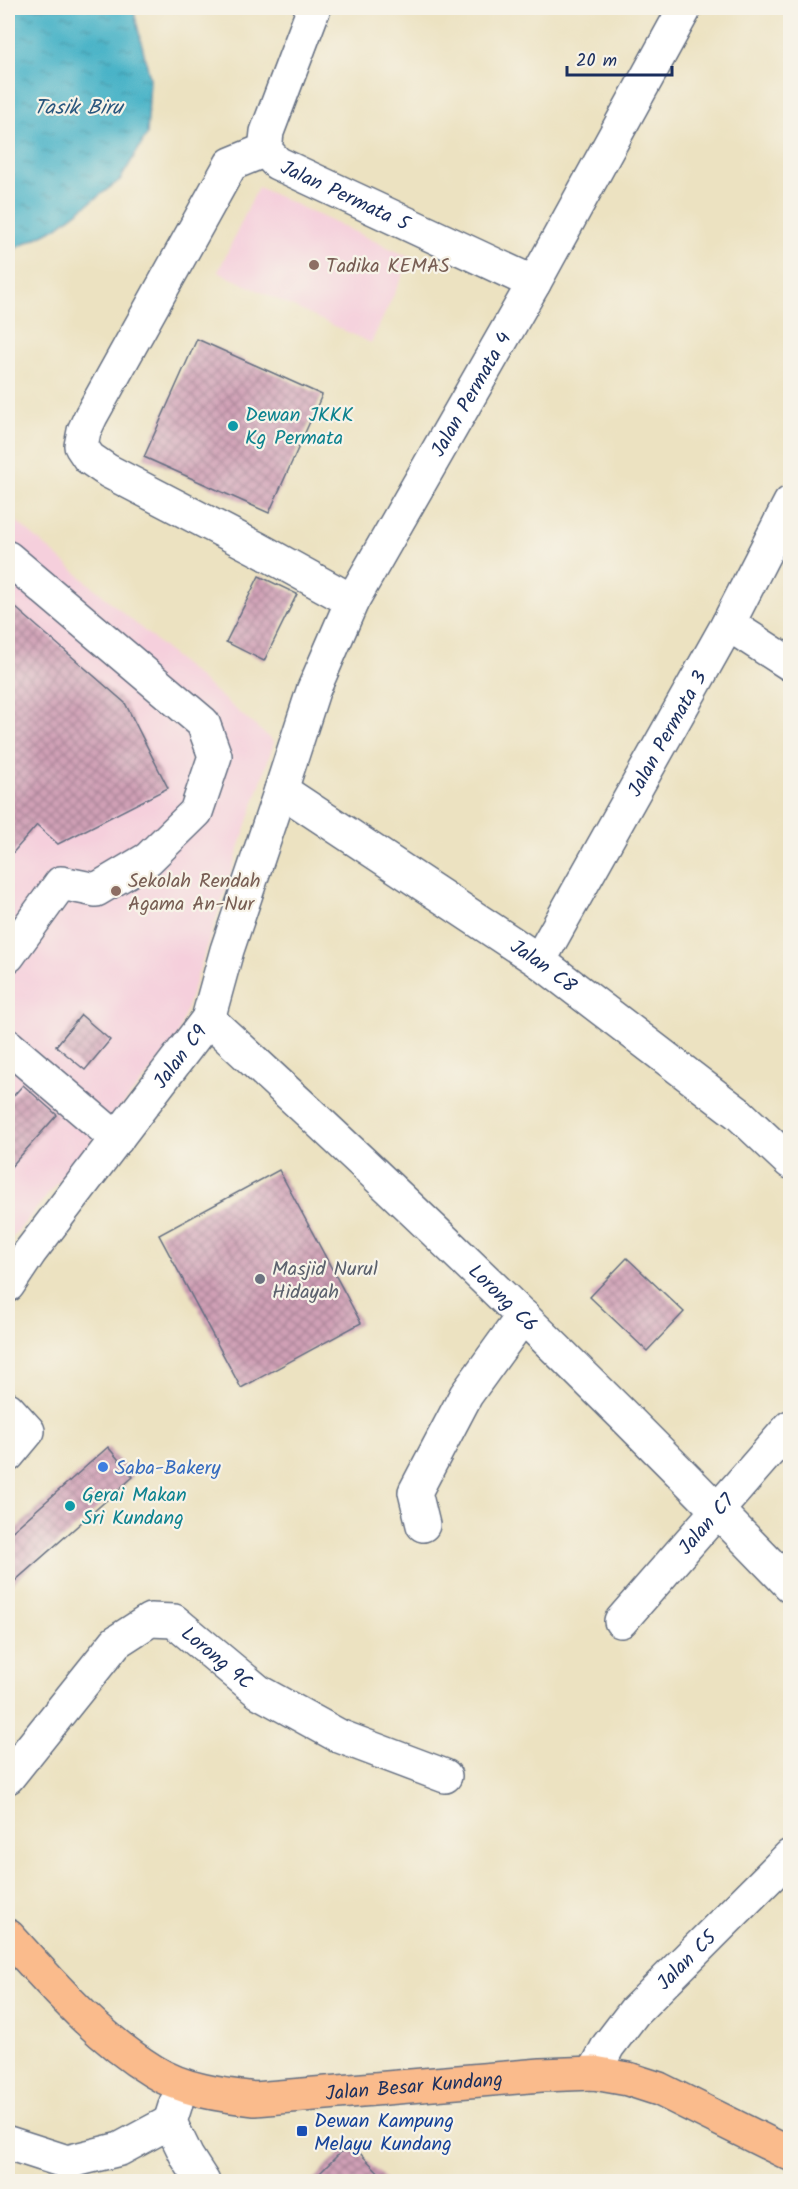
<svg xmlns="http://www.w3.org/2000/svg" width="798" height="2189" viewBox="0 0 798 2189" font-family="Kalam,sans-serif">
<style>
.built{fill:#f5cfdc}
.water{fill:url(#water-ripples);stroke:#327192;stroke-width:1.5}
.building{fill:url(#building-cross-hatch)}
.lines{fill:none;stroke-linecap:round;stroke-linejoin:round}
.minor-casing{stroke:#646e81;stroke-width:36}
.major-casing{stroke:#646e81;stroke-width:36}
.minor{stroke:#fff;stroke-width:33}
.major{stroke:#fabb8c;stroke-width:33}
.education-dot{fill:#8d6e63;stroke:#f7f3e8;stroke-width:2}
.culture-dot{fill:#0f9aa8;stroke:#f7f3e8;stroke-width:2}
.worship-dot{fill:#6b7280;stroke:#f7f3e8;stroke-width:2}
.shop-dot{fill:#3f7fe0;stroke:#f7f3e8;stroke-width:2}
.transit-dot{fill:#1a4fb4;stroke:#f7f3e8;stroke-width:2}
.labels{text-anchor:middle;stroke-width:4.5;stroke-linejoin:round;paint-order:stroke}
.street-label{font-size:20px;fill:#1b2f5e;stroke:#f7f3e8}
.education-label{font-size:20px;fill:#785e54;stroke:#f7f3e8;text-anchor:start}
.culture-label{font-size:20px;fill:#0d838f;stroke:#f7f3e8;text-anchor:start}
.worship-label{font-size:20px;fill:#5b616d;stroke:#f7f3e8;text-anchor:start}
.shop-label{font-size:20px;fill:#366cbe;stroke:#f7f3e8;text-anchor:start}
.transit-label{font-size:20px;fill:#164399;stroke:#f7f3e8;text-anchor:start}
.water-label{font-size:21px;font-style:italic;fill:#29577e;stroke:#f7f3e8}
</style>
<defs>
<pattern id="water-ripples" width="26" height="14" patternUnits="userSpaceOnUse" patternTransform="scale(1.5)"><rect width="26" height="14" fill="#49b3c7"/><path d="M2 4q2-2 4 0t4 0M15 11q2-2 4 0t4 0" fill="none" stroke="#3c92a5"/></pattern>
<pattern id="building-cross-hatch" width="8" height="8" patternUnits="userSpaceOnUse" patternTransform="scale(1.5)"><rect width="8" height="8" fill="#d0a0b6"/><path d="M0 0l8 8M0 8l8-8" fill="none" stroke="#a88397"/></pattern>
</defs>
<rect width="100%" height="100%" fill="#f7f3e8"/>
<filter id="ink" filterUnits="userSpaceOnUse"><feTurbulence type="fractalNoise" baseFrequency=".0167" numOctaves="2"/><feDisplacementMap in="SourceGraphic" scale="12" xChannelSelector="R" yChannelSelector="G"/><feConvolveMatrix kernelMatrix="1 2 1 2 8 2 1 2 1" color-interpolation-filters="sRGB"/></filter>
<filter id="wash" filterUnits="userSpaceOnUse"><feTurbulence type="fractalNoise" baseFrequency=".008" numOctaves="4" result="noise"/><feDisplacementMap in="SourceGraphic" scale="24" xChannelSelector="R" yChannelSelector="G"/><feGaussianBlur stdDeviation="1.35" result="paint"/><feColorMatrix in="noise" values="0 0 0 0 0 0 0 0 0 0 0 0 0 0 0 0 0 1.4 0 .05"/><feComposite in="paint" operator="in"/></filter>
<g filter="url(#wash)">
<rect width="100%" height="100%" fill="#ece2c1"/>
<g class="built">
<polygon points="258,187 411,258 371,343 218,272"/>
<polygon points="8,514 274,742 176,1041 8,1243"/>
</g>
<polygon class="water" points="8,8 133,8 150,78 147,135 120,180 56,228 8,252"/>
<g id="blocks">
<g class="building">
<polygon points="197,339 322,395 269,513 144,457"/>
<polygon points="259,576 297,594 264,661 226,642"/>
<polygon points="8,601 125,703 168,788 58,844 37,825 10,856 8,853"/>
<polygon points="81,1015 110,1040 85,1070 56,1046"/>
<polygon points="23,1085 57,1115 8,1170 8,1102"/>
<polygon points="279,1170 361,1323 241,1388 159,1235"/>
<polygon points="627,1258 684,1312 647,1351 590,1297"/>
<polygon points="108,1447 133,1477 8,1587 8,1535"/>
<polygon points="350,2143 388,2182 311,2182"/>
</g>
</g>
</g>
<g filter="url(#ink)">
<use href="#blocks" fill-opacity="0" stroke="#646e81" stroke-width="1.5"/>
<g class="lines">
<g class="minor-casing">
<g id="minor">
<path id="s1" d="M314,8L267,132L265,150L277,163L534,283"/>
<polyline points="265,150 231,164 91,416 84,431 81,446 89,458 108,471 258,549 352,601"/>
<polyline points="8,558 203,723 215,756 196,812 148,859 96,890 61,883 8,956"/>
<polyline points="728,624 790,664"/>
<path id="s2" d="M281,790L539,961L739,1114L790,1162"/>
<path id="s3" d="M539,961L728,624L790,503"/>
<path id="s4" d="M208,1019C408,1202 602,1390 790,1585"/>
<polyline points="8,1046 117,1139"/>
<path id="s5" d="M8,1285L30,1252L208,1019L227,950L281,790L313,691L352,601L534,283L685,8"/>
<polyline points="8,1409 28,1431 8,1455"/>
<polyline points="423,1525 415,1492 466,1395 523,1316"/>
<path id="s6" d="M621,1621L790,1427"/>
<path id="s7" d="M8,1777L116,1642L150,1620L174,1621L259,1692L339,1736L445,1776"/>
<path id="s8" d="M594,2073L608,2046L634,2012L790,1856"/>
<polyline points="176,2103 170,2122 187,2157 203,2182"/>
<polyline points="8,2143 67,2162 120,2149 170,2122"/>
</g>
</g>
<g class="major-casing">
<g id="major">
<path id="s9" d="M8,1936C52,1984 96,2036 153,2071C183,2090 221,2095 255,2099L541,2075L594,2073L628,2079L659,2089L790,2154"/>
</g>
</g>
<use href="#minor" class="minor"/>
<use href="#major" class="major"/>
</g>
</g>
<g class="education-dot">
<circle cx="314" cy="265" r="6"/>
<circle cx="116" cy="891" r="6"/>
</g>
<g class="culture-dot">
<circle cx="233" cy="426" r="6"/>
<circle cx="70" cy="1506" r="6"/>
</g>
<circle class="worship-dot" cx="260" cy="1279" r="6"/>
<circle class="shop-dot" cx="103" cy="1467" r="6"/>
<rect class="transit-dot" x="296" y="2125" width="12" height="12" rx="3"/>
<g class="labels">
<g class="street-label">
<text dy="7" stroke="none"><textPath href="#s1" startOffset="244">Jalan Permata 5</textPath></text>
<text dy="7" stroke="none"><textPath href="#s5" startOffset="1014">Jalan Permata 4</textPath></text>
<text dy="7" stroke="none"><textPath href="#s3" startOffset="261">Jalan Permata 3</textPath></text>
<text dy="7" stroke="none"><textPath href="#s2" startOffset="316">Jalan C8</textPath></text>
<text dy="7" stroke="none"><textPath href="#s5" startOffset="286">Jalan C9</textPath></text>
<text dy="7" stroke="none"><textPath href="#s4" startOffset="406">Lorong C6</textPath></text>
<text dy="7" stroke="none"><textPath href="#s6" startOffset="129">Jalan C7</textPath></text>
<text dy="7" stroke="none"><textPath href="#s7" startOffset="294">Lorong 9C</textPath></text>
<text dy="7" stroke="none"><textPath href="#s8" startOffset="147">Jalan C5</textPath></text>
<text dy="7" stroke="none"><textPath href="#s9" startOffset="465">Jalan Besar Kundang</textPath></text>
</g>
<g class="education-label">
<text x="326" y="272">Tadika KEMAS</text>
<text x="128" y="887">Sekolah Rendah<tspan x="128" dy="23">Agama An-Nur</tspan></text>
</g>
<g class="culture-label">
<text x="245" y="421">Dewan JKKK<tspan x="245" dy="23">Kg Permata</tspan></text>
<text x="82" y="1501">Gerai Makan<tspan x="82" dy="23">Sri Kundang</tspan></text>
</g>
<g class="worship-label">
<text x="272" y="1275">Masjid Nurul<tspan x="272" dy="23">Hidayah</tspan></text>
</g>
<g class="shop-label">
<text x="115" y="1474">Saba-Bakery</text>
</g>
<g class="transit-label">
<text x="314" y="2127">Dewan Kampung<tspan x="314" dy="23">Melayu Kundang</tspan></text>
</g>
<g class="water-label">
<text x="78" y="114">Tasik Biru</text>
</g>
</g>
<rect width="798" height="2189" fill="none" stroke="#f7f3e8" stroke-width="30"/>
<path d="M567 66v9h105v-9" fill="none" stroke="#1b2f5e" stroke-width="3"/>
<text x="576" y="66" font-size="18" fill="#1b2f5e" stroke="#f7f3e8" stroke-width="4.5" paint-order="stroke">20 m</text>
</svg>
